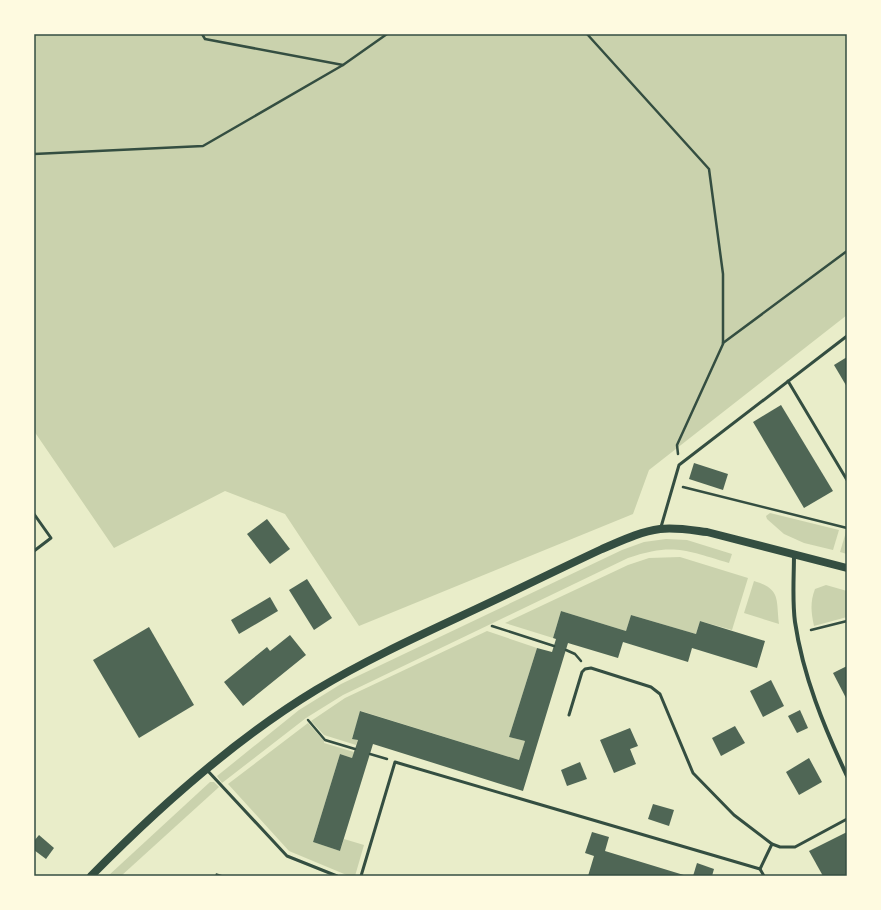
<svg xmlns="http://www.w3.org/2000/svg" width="881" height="910" viewBox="0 0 881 910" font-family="'Nunito Sans',sans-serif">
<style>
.green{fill:#cad2ad}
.building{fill:#4f6655}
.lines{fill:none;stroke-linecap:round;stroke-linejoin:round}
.path{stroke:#344e41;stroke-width:2.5}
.service{stroke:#344e41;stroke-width:3}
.minor{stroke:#344e41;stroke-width:4}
.secondary{stroke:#344e41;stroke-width:8}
.neatline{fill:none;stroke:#344e41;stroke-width:1.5}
</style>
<rect width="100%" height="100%" fill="#e9edc9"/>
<g class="green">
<polygon points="34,34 847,34 847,315 649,470 633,514 359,626 285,514 225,491 114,548 34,431"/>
<polygon points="770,513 839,530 833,550 804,543 784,534 767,519 766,516"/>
<polygon points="846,532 847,532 847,554 840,552"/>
<path d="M666,539L687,540L732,554L729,563C685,550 673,543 628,558L343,695L306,718L222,783L217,776L299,710L341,684L622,550L644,542Z"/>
<polygon points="680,557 748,578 732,630 700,621 696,634 631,615 626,631 561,611 553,638 505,623 628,565 649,558"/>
<path d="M754,581C781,589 776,599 779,624L744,613Z"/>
<path d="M826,585L847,591V617L814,626C811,612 810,602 815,589Z"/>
<polygon points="487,631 537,648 509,737 525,741 519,760 361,711 352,738 358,740 356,745 324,735 311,721 345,698"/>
<polygon points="308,723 324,741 324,743 354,752 352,758 340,754 313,842 340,851 344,839 364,845 355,876 349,876 289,851 228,784"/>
<polygon points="210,782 214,782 219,787 121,876 108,876"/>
</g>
<g class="building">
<polygon points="847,357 847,387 834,365"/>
<polygon points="781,405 833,491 804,508 753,422"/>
<polygon points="694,463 728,474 723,490 689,479"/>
<polygon points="267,519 290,549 270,564 247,534"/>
<polygon points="307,579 332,618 314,630 289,590"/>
<polygon points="270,597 278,611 239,634 231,620"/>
<polygon points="561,611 626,631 631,615 696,634 700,621 765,641 757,668 692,648 688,662 623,642 618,658 568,643 523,791 373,744 340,851 313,842 340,754 352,758 358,740 352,739 360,711 519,760 525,741 509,737 537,648 552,652 556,639 553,638"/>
<polygon points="149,627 194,705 139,738 93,660"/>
<polygon points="290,635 306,655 243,706 224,682 267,647 270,651"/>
<polygon points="847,666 847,697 846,698 833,673"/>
<polygon points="771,680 784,706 763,717 750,691"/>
<polygon points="800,710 808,728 797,733 788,716"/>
<polygon points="735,726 745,743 721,756 712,738"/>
<polygon points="630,728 638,746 630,749 636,764 614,773 600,740"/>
<polygon points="809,758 822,782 799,795 786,772"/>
<polygon points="580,762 587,779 567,786 561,770"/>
<polygon points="653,804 674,810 669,826 648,819"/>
<polygon points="592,832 609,837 605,851 687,876 588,876 594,856 585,853"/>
<polygon points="847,832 847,876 823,876 809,851"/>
<polygon points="39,835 54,848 46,859 34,850 34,841"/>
<polygon points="697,863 714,869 712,876 693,876"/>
<polygon points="216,873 225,876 215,876"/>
</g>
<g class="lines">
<g class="path">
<polyline points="202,34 205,39 343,65 387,34"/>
<polyline points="587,34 709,169 723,274 723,344 677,445 678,454"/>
<polyline points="34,154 203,146 343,65"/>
<polyline points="723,343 847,251"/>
<polyline points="683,487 847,528"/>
<polyline points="492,626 554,646"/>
<polyline points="811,630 847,621"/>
<polyline points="566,650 575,654 581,661"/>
<polyline points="308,720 325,740 355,749"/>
<polyline points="370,754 387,759"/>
</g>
<g class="service">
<polyline points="788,381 847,480"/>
<polyline points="34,514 51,538 34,551"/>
<polyline points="661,527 679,465 847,336"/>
<polyline points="569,715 582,672 585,669 591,668 651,687 660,694 693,773 734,815 772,844 780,847 795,847 847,819"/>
<polyline points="207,770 287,856 337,876"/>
<polyline points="760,869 764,876"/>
<polyline points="361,876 395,762 760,869 772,844"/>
</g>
<path class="minor" d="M794,554C794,577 792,600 795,622C803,676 824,727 847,776"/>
<path class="secondary" d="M91,876C157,809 235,739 316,690C379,652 448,623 514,591C543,577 572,563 602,549C621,541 639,532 660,529C675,527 691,530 707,532L847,568"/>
</g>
<rect width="881" height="910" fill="none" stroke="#fefae0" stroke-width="70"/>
<rect x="35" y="35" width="811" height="840" class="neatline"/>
</svg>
